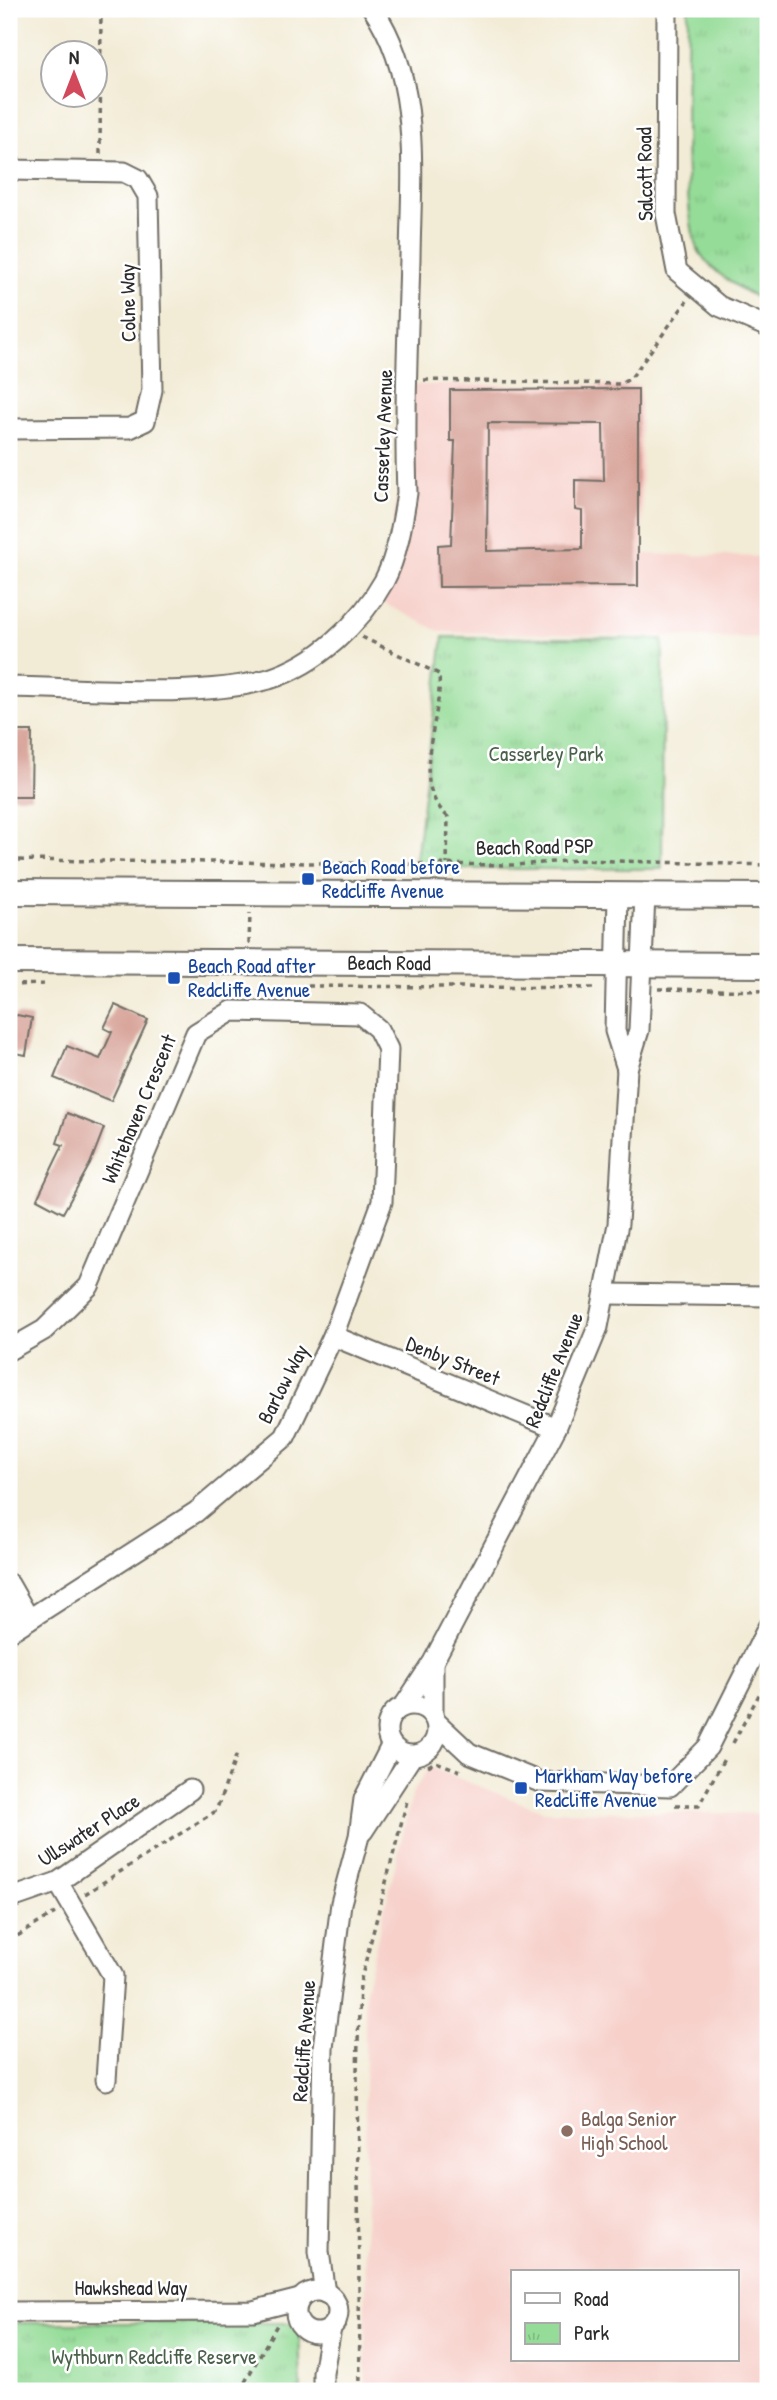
<svg xmlns="http://www.w3.org/2000/svg" width="777" height="2400" viewBox="0 0 777 2400" font-family="'Patrick Hand',sans-serif">
<style>
.built{fill:#f7d0ca;fill-rule:evenodd}
.park{fill:url(#park-tufts);stroke:#608461;stroke-width:2}
.building{fill:#d49b90;fill-rule:evenodd}
.lines{fill:none;stroke-linecap:round;stroke-linejoin:round}
.minor-casing{stroke:#716e66;stroke-width:23}
.major-casing{stroke:#716e66;stroke-width:28}
.path{stroke:#716e66;stroke-width:3.5;stroke-dasharray:5 5;stroke-linecap:butt}
.minor{stroke:#fff;stroke-width:19}
.major{stroke:#fff;stroke-width:24}
.transit-dot{fill:#1a4fb4;stroke:#fff;stroke-width:2.5}
.education-dot{fill:#8d6e63;stroke:#fff;stroke-width:2.5}
.labels{text-anchor:middle;stroke-width:5;stroke-linejoin:round;paint-order:stroke}
.street-label{font-size:21px;fill:#2b2b2b;stroke:#fff}
.park-label{font-size:21px;fill:#4a604b;stroke:#fff}
.transit-label{font-size:21px;fill:#164399;stroke:#fff;text-anchor:start}
.education-label{font-size:21px;fill:#785e54;stroke:#fff;text-anchor:start}
</style>
<defs>
<pattern id="park-tufts" width="24" height="20" patternUnits="userSpaceOnUse" patternTransform="scale(1.75)"><rect width="24" height="20" fill="#94dc97"/><path d="M3 7l-1-3M5 7V3M7 7l1-3M15 17l-1-3M17 17v-4M19 17l1-3" fill="none" stroke="#80bd82"/></pattern>
</defs>
<rect width="100%" height="100%" fill="#fff"/>
<filter id="ink" filterUnits="userSpaceOnUse"><feTurbulence type="fractalNoise" baseFrequency=".0143" numOctaves="2"/><feDisplacementMap in="SourceGraphic" scale="14" xChannelSelector="R" yChannelSelector="G"/><feConvolveMatrix kernelMatrix="1 2 1 2 8 2 1 2 1" color-interpolation-filters="sRGB"/></filter>
<filter id="wash" filterUnits="userSpaceOnUse"><feTurbulence type="fractalNoise" baseFrequency=".00686" numOctaves="4" result="noise"/><feDisplacementMap in="SourceGraphic" scale="28" xChannelSelector="R" yChannelSelector="G"/><feGaussianBlur stdDeviation="1.57" result="paint"/><feColorMatrix in="noise" values="0 0 0 0 0 0 0 0 0 0 0 0 0 0 0 0 0 1.4 0 .05"/><feComposite in="paint" operator="in"/></filter>
<g filter="url(#wash)">
<rect width="100%" height="100%" fill="#f2ebd5"/>
<g class="built">
<polygon points="414,385 640,385 643,554 765,557 762,638 441,632 381,602"/>
<path d="M429,1767L543,1811L768,1814V2391H366L365,1990L413,1792ZM513,2272H737V2360H513Z"/>
</g>
<g class="park">
<path d="M688,9H768V303C746,293 713,274 700,253C679,223 688,54 688,9Z"/>
<polygon points="443,637 663,639 662,869 415,869"/>
<polygon points="9,2323 299,2323 301,2391 9,2391"/>
</g>
<g id="blocks">
<g class="building">
<path d="M638,389V586L439,587L438,545L451,544L455,441H450V390ZM488,423L603,424L604,481L575,480V510L582,511V549L487,551Z"/>
<polygon points="9,731 32,731 31,797 9,797"/>
<polygon points="115,1005 148,1020 111,1101 54,1078 67,1046 100,1059 112,1032 104,1028"/>
<polygon points="17,1015 32,1018 26,1055 9,1052 9,1020"/>
<polygon points="67,1113 104,1128 90,1164 63,1213 37,1199 63,1145 57,1143"/>
</g>
</g>
</g>
<g filter="url(#ink)">
<use href="#blocks" fill-opacity="0" stroke="#716e66" stroke-width="2"/>
<g class="lines">
<g class="minor-casing">
<g id="minor">
<polyline points="667,9 666,214 677,271 719,306 768,327"/>
<polyline points="9,170 124,172 138,179 148,196 152,390 145,421 130,428 9,429"/>
<path d="M9,687C83,688 199,699 269,679C317,664 360,624 384,581C397,557 403,520 407,493C404,415 408,336 410,258C411,175 422,81 373,9"/>
<polyline points="618,895 615,1031 627,1069"/>
<polyline points="607,1294 768,1296"/>
<polyline points="333,1336 556,1428"/>
<polyline points="9,1350 44,1330 89,1286 196,1033 232,1011 360,1014 378,1029 388,1049 382,1202 333,1336 285,1437 196,1512 9,1632"/>
<polyline points="9,1584 29,1619"/>
<circle cx="412" cy="1730" r="25"/>
<polyline points="404,1706 433,1662 556,1428 598,1327 618,1224 627,1069 639,1030 645,895"/>
<polyline points="433,1715 433,1663"/>
<polyline points="437,1723 469,1753 540,1782 670,1786 708,1747 768,1627"/>
<polyline points="363,1831 412,1756"/>
<polyline points="58,1882 113,1976 106,2080"/>
<polyline points="9,1899 58,1882 190,1790"/>
<circle cx="317" cy="2312" r="21"/>
<polyline points="325,2293 319,2252 323,2048 341,1903 359,1836 364,1799 391,1746"/>
<polyline points="9,2312 253,2311 300,2299"/>
<polyline points="323,2391 323,2373 331,2328"/>
</g>
</g>
<g class="major-casing">
<g id="major">
<polyline points="9,892 768,896"/>
<path id="s1" d="M9,961L768,965"/>
</g>
</g>
<g class="path">
<polyline points="100,154 101,9"/>
<polyline points="424,380 620,384 631,378 687,301"/>
<path d="M362,637L439,674C443,722 407,780 448,817L447,864"/>
<polyline points="9,860 516,865 578,860 768,865"/>
<polyline points="249,944 250,913"/>
<polyline points="213,984 214,1003"/>
<polyline points="9,985 49,984"/>
<polyline points="308,986 598,988"/>
<polyline points="658,989 768,991"/>
<polyline points="733,1743 768,1678"/>
<polyline points="428,1766 436,1762 460,1771"/>
<polyline points="675,1805 699,1805 724,1759"/>
<polyline points="85,1894 216,1811 238,1751"/>
<polyline points="9,1941 55,1913"/>
<polyline points="240,2391 278,2323"/>
<polyline points="360,2391 357,2071 360,1983 407,1801"/>
</g>
<use href="#minor" class="minor"/>
<use href="#major" class="major"/>
</g>
</g>
<g class="transit-dot">
<rect x="301" y="872" width="14" height="14" rx="3.5"/>
<rect x="167" y="971" width="14" height="14" rx="3.5"/>
<rect x="514" y="1781" width="14" height="14" rx="3.5"/>
</g>
<circle class="education-dot" cx="567" cy="2131" r="7"/>
<g class="labels">
<g class="street-label">
<text transform="translate(645 174) rotate(-91)" y="7">Salcott Road</text>
<text transform="translate(128 303) rotate(-91)" y="7">Colne Way</text>
<text transform="translate(383 436) rotate(-88)" y="7">Casserley Avenue</text>
<text transform="translate(535 847) rotate(-1)" y="7">Beach Road PSP</text>
<text dy="7" stroke="none"><textPath href="#s1" startOffset="380">Beach Road</textPath></text>
<text transform="translate(139 1109) rotate(-67)" y="7">Whitehaven Crescent</text>
<text transform="translate(453 1361) rotate(22)" y="7">Denby Street</text>
<text transform="translate(554 1370) rotate(-68)" y="7">Redcliffe Avenue</text>
<text transform="translate(283 1384) rotate(-63)" y="7">Barlow Way</text>
<text transform="translate(89 1830) rotate(-33)" y="7">Ullswater Place</text>
<text transform="translate(304 2041) rotate(-86)" y="7">Redcliffe Avenue</text>
<text x="131" y="2295">Hawkshead Way</text>
</g>
<g class="park-label">
<text x="546" y="761">Casserley Park</text>
<text x="154" y="2364">Wythburn Redcliffe Reserve</text>
</g>
<g class="transit-label">
<text x="322" y="874">Beach Road before<tspan x="322" dy="24">Redcliffe Avenue</tspan></text>
<text x="188" y="973">Beach Road after<tspan x="188" dy="24">Redcliffe Avenue</tspan></text>
<text x="535" y="1783">Markham Way before<tspan x="535" dy="24">Redcliffe Avenue</tspan></text>
</g>
<g class="education-label">
<text x="581" y="2126">Balga Senior<tspan x="581" dy="24">High School</tspan></text>
</g>
</g>
<rect width="777" height="2400" fill="none" stroke="#fff" stroke-width="35"/>
<rect x="511" y="2270" width="228" height="91" fill="#ffffff" stroke="#aaaaaa" stroke-width="2"/>
<rect x="525" y="2293" width="35" height="10" fill="#ffffff" stroke="#aaaaaa" stroke-width="2"/>
<text x="574" y="2306" font-size="21" fill="#2b2b2b">Road</text>
<rect x="525" y="2323" width="35" height="21" fill="url(#park-tufts)" stroke="#aaaaaa" stroke-width="2"/>
<text x="574" y="2340" font-size="21" fill="#2b2b2b">Park</text>
<g transform="translate(74 74)"><circle r="33" fill="#ffffff" stroke="#aaaaaa" stroke-width="2"/>
<path d="M0-5L12 26L0 18L-12 26Z" fill="#d1495b"/>
<text y="-10" font-size="19" font-weight="bold" text-anchor="middle" fill="#2b2b2b">N</text>
</g>
</svg>
